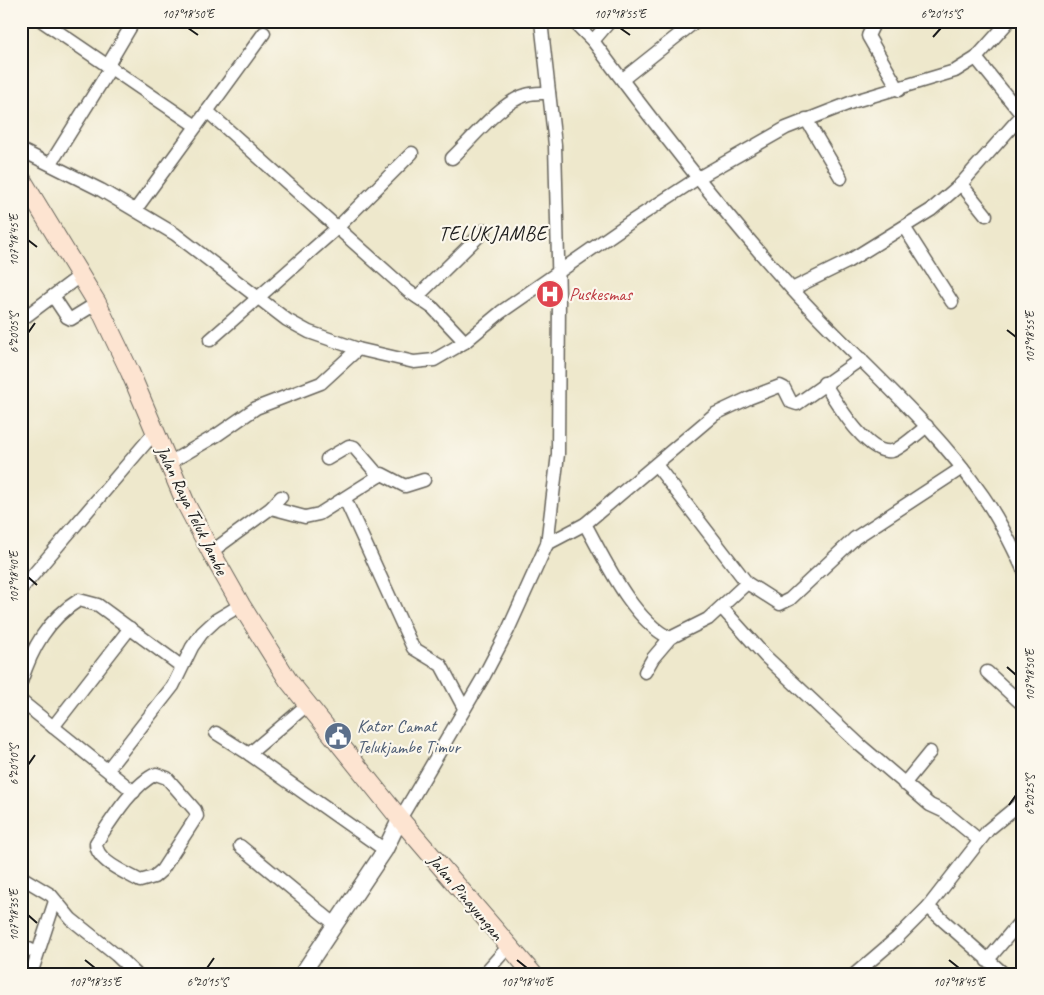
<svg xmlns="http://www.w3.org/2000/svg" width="1044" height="995" viewBox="0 0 1044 995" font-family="Caveat,sans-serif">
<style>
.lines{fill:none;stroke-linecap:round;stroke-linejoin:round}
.minor-casing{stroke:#66635a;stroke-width:15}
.tertiary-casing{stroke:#66635a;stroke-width:18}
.secondary-casing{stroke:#66635a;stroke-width:20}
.minor{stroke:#fff;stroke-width:12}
.tertiary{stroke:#fff;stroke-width:15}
.secondary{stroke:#fde4d1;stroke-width:18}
.ticks{fill:none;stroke:#1c1c1c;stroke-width:2}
.labels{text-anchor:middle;stroke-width:4.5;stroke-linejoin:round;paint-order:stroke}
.health-label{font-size:18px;fill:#be3a42;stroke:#fbf7ec;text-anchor:start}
.street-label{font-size:18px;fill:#1c1c1c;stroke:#fbf7ec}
.service-label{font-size:18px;fill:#4e5e75;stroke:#fbf7ec;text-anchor:start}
.quarter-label{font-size:20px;letter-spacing:1px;fill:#1c1c1c;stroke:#fbf7ec}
.neatline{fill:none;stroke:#1c1c1c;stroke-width:2}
.ticks-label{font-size:12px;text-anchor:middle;fill:#1c1c1c}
</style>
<rect width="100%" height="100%" fill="#fbf7ec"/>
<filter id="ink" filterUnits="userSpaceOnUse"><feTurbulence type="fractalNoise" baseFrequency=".02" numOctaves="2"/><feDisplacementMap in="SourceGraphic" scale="10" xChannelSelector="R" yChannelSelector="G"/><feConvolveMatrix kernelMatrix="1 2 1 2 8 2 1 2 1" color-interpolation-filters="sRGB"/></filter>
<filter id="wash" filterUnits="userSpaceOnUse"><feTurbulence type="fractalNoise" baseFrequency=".0096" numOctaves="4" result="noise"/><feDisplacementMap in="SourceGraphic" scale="20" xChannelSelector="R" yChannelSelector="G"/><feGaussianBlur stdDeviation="1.12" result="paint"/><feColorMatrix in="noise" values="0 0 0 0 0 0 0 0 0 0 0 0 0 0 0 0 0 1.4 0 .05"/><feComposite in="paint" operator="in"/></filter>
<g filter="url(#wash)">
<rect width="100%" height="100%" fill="#eee8cc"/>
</g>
<g filter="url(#ink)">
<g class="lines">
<g class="minor-casing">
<g id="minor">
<polyline points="42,21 196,126"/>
<path d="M573,21L593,41C655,125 721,210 791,288C854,358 929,418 983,496C999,519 1011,543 1023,569"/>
<polyline points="875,21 868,36 899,90"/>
<polyline points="593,41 610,21"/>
<polyline points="976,58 1022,115"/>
<polyline points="108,65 134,21"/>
<polyline points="623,79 696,21"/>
<polyline points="207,111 408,291 433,308 465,342"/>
<polyline points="806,119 841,178"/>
<polyline points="21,150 101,190 175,234 287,320 309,332 358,349 414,362 434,360 465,342 501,312 632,221 698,178 786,128 855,101 955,71 976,58 1009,21"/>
<path d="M452,158C471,140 501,102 526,95C533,92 542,93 549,93"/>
<polyline points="51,163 111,67"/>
<polyline points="961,184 986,215"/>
<polyline points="136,209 264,33"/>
<polyline points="904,227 952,302"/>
<polyline points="792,289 847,262 931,210 961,184 1023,114"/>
<polyline points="53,296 67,317 71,319 97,303"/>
<polyline points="417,297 485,230"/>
<polyline points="21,320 81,275"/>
<polyline points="210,340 337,228 412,153"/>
<path d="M824,383C836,401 867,456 892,451C901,449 919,432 927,426"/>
<polyline points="327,459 349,446 354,447 379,476"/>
<polyline points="169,463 217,435 256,408 321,383 358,349"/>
<polyline points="657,466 747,583 780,604 790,599 855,538 962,468"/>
<polyline points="345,499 413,648 441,665 464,708"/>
<polyline points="271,508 305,517 319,514 382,474 405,486 424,480"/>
<path d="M585,524C605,560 633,621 670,638"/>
<polyline points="547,544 585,524 715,414 749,398 780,386 784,388 791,402 797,404 861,359"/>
<polyline points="211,552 271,508 281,497"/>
<polyline points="21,589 155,432"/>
<polyline points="722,608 765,656 861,746 930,805 945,812 979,840"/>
<polyline points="645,672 653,658 670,638 708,619 747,583"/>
<polyline points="987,672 1023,705"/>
<path d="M21,682C32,648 48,619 79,600L98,605L181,666"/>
<polyline points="21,701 134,792"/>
<polyline points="53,727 130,628"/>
<polyline points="216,733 249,754 385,850"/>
<polyline points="249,754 307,705"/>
<polyline points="108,769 173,686 192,647 202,633 216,620 241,605"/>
<path d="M156,774L167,778L195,810L197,816L162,870L154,877L140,881C127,873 95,861 96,843C110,822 133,784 156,774Z"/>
<polyline points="904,784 930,752"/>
<polyline points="400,819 484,676 508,630 547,544 558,454 559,296 555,145 541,21"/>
<polyline points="240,846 336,925"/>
<polyline points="21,877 51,895 71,919 116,955 136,974"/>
<polyline points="928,907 1004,974"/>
<polyline points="21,945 37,953"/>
<polyline points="987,961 1023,918"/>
<polyline points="31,974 55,901"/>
<polyline points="484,974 508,947"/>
<polyline points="855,974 897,938 928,907 988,830 1023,801"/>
</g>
</g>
<g class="tertiary-casing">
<polyline id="tertiary" points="302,974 385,850 400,819"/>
</g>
<g class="secondary-casing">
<polyline id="secondary" points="21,178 97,303 130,372 186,504 211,552 241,605 288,680 400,819 533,974"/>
</g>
<use href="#minor" class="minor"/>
<use href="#tertiary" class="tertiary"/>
<use href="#secondary" class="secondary"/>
</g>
</g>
<path class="ticks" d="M188,28L198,35M620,28L630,35M933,37L941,28M28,240L37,247M1007,330L1016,337M28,333L35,323M28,577L37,585M1007,667L1016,675M28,765L35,755M1009,805L1016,795M28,915L37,923M85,960L95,968M517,960L527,968M949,960L959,968M207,968L214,958"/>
<defs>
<g id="hospital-disc" transform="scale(1.4375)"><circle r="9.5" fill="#e0444e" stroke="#fbf7ec"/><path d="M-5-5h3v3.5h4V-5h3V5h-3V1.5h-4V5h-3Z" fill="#fff"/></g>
<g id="civic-disc" transform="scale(1.4375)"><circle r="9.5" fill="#5c6f8a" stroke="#fbf7ec"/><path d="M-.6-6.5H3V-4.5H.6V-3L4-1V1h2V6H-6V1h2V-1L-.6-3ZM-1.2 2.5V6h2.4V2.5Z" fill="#fff"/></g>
</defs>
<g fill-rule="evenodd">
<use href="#hospital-disc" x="550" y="294"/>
<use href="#civic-disc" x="338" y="736"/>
</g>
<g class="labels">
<g class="health-label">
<text x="569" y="300">Puskesmas</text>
</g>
<g class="street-label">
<text transform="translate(192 510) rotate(64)" y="6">Jalan Raya Teluk Jambe</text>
<text transform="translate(466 897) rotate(50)" y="6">Jalan Pinayungan</text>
</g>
<g class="service-label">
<text x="357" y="732">Kator Camat<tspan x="357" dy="21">Telukjambe Timur</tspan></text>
</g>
<g class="quarter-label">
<text x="493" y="240">TELUKJAMBE</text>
</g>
</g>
<rect width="1044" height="995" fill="none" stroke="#fbf7ec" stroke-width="55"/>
<rect x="28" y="28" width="988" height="940" class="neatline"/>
<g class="ticks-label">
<text x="188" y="18">107°18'50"E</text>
<text x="620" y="18">107°18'55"E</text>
<text x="941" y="18">6°20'15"S</text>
<text transform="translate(14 240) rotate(-90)" y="4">107°18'45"E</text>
<text transform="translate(14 333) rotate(-90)" y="4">6°20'05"S</text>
<text transform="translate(1030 337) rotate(-90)" y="4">107°18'55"E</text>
<text transform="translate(14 577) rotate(-90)" y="4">107°18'40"E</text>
<text transform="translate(1030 675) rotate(-90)" y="4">107°18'50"E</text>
<text transform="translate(14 765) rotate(-90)" y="4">6°20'10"S</text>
<text transform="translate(1030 795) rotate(-90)" y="4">6°20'25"S</text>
<text transform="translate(14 915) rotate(-90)" y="4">107°18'35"E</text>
<text x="95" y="986">107°18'35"E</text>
<text x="207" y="986">6°20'15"S</text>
<text x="527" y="986">107°18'40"E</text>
<text x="959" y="986">107°18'45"E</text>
</g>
</svg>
